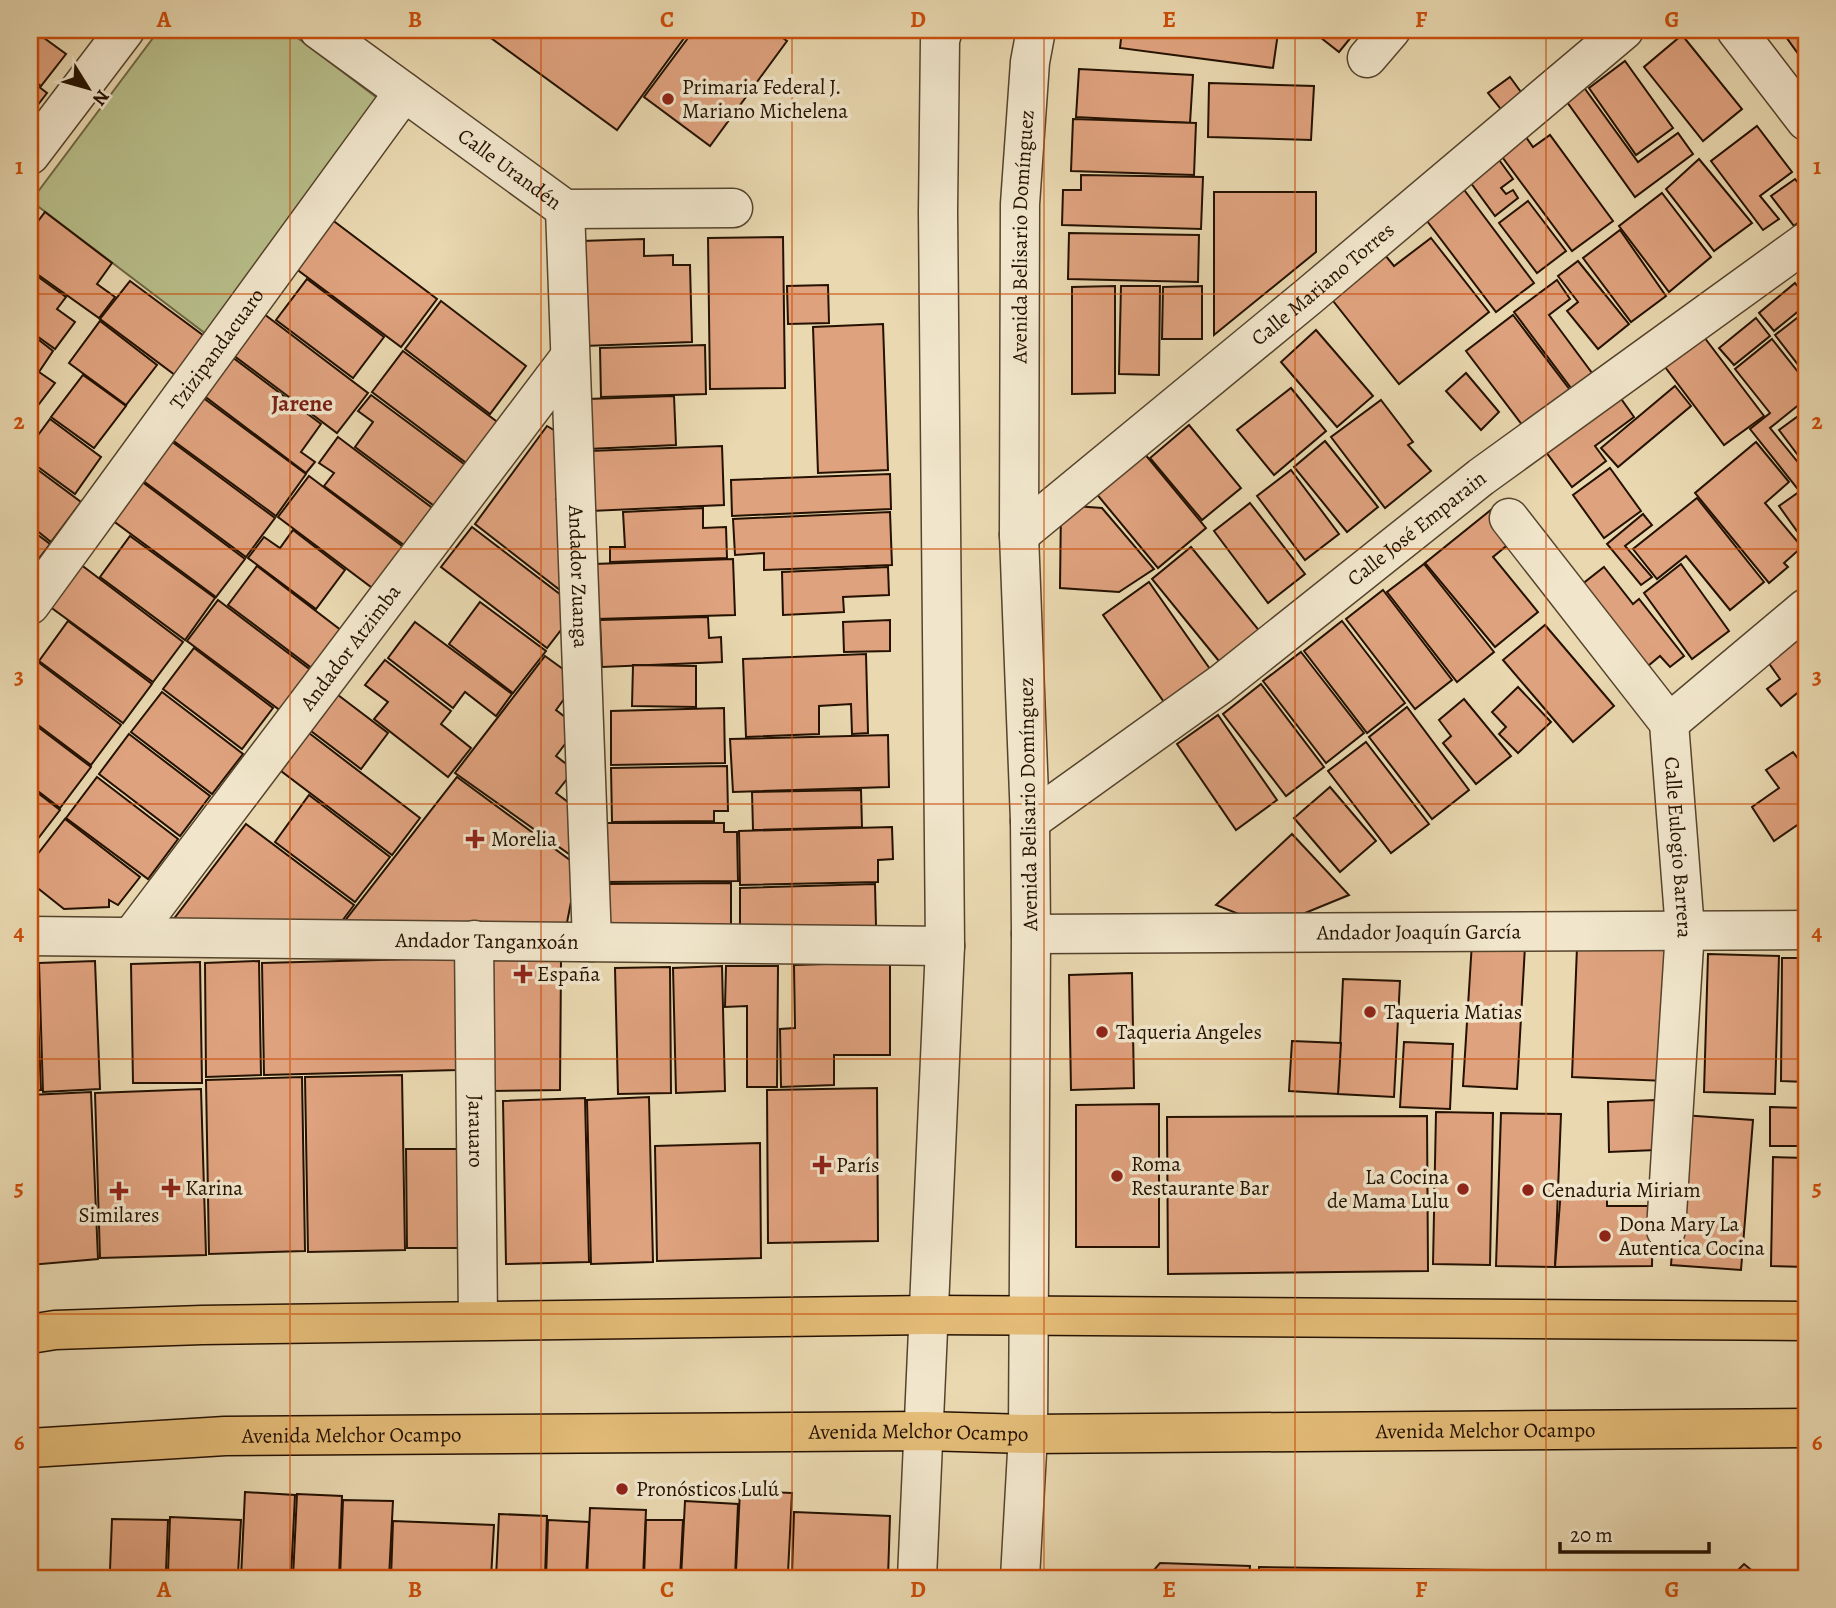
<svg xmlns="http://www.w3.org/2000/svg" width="1836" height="1608" viewBox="0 0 1836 1608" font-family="Alegreya,serif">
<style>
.green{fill:#b8be8a;stroke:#6e6845;stroke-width:2}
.building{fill:#dfa27e;stroke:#241100;stroke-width:2}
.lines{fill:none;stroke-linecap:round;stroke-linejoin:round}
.minor-casing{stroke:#55432c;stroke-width:41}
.major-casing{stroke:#241100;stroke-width:41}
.minor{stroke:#f1e6cc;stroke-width:38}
.major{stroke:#e4bc78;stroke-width:38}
.grid{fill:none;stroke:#cb4e0a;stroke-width:2;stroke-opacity:0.55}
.poi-dot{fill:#8f2418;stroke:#f1e6cc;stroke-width:2.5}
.labels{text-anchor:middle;stroke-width:7;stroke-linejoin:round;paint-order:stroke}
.poi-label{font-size:21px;fill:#241100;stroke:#f1e6cc;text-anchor:start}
.street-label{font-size:21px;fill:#241100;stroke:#f1e6cc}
.neighbourhood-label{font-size:23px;font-weight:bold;fill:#7a1f14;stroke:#f1e6cc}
.neatline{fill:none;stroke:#cb4e0a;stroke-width:2.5}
.grid-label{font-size:23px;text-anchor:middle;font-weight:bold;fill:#cb4e0a}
</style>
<rect width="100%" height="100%" fill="#e9d8b0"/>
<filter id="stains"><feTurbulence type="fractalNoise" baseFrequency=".00286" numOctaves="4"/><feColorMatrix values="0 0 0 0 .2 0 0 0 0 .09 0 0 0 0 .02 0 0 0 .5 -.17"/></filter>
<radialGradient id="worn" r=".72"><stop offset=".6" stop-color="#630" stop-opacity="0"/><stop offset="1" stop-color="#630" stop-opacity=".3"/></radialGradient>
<polygon class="green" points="159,30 287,30 380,100 206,334 31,201"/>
<g class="building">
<polygon points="30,30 33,30 66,54 41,86 30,78"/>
<polygon points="480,30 690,30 617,130"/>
<polygon points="694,30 772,30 787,41 710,146 644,97"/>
<polygon points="1122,30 1274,30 1278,33 1273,68 1120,48"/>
<polygon points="1311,30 1357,30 1339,52"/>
<polygon points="1781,30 1806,30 1806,61 1804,62"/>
<polygon points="1682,35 1742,109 1703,141 1644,67"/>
<polygon points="1625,61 1673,128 1636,155 1589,88"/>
<polygon points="1079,69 1193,75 1190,123 1076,117"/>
<polygon points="1510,77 1532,107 1512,123 1488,93"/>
<polygon points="30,80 47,93 30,115"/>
<polygon points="1580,82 1638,162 1678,133 1693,154 1635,197 1562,95"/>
<polygon points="1209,83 1314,86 1311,140 1208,137"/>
<polygon points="1073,119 1196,123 1194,175 1071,171"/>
<polygon points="1757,126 1792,172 1760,196 1779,219 1763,230 1711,161"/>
<polygon points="1519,127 1533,147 1550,135 1613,221 1572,251 1494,146"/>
<polygon points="1494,153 1513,179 1501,188 1506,194 1513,190 1518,198 1495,216 1465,175"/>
<polygon points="1699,159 1752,223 1714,251 1666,189"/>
<polygon points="1081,175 1203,177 1201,229 1062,225 1063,190 1081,190"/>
<polygon points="1795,179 1806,193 1806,216 1794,226 1771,196"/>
<polygon points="1462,187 1534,283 1496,312 1424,217"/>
<polygon points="1214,192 1316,192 1316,252 1214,335"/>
<polygon points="1662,193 1711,257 1669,292 1619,226"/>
<polygon points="1528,201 1566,251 1537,273 1499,223"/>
<polygon points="45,212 112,263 97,284 115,297 99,318 30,269 30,232"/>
<polygon points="331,219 437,299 401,347 295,268"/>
<polygon points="1620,230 1666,296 1631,322 1583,258"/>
<polygon points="1069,233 1199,235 1198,282 1068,279"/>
<polygon points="783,237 785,388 710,389 708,238"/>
<polygon points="1431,238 1489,312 1399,384 1322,287 1376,244 1394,266"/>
<polygon points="644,239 644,256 673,255 673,265 690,265 692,342 584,346 581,241"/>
<polygon points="1578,261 1629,324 1598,349 1567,311 1578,302 1558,276"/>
<polygon points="30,271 66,297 57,309 75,322 55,349 30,331"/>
<polygon points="307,279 384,337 353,378 276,320"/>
<polygon points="1557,280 1570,299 1549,315 1595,377 1574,392 1514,312"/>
<polygon points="130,281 204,336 175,375 100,319"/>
<polygon points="1795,283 1806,297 1806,305 1774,331 1759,313"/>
<polygon points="828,285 829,323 788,324 787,286"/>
<polygon points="1115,286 1115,393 1072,394 1072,287"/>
<polygon points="1121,286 1160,286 1159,375 1119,374"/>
<polygon points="1202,286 1202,339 1162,339 1163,287"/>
<polygon points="441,301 526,366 490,414 405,349"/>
<polygon points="1806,311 1806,375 1775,335"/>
<polygon points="264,314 368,393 337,433 233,355"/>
<polygon points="1513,315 1570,390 1523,426 1466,351"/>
<polygon points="1756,318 1770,336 1734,365 1719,348"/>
<polygon points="100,321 157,365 126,405 69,363"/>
<polygon points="883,324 888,470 818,473 813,327"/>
<polygon points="1316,330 1373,396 1337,427 1281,362"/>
<polygon points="30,333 53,351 39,372 55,383 36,408 30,403"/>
<polygon points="1701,333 1764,416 1724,445 1662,363"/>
<polygon points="1772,339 1806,382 1806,399 1770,428 1806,472 1806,481 1797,488 1750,429 1770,413 1735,369"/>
<polygon points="705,345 706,394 601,397 600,348"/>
<polygon points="403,351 500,424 469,465 372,392"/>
<polygon points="232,357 321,424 301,452 315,462 306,473 203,395"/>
<polygon points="1466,373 1499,412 1481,430 1446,391"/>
<polygon points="83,375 126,406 94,448 51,417"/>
<polygon points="1675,386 1691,406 1618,467 1601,448"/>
<polygon points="1291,388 1326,431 1274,475 1237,430"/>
<polygon points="1617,393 1634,417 1595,446 1606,461 1572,487 1543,448"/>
<polygon points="371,395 468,467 437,508 355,447 373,422 358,411"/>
<polygon points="674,396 676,445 588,449 587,399"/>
<polygon points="202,397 306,474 276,516 171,439"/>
<polygon points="1381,400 1413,442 1408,445 1431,471 1385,508 1331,437"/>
<polygon points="1801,414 1806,421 1806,466 1779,430"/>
<polygon points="50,419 101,457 75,494 30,461 30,446"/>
<polygon points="1189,425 1241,488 1202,520 1150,458"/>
<polygon points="547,426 564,436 569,481 556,499 569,509 574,601 475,524"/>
<polygon points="338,437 435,510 408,548 324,486 334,473 319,463"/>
<polygon points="171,441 275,518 246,557 142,480"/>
<polygon points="1325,441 1378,507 1347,532 1294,467"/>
<polygon points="1756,442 1789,482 1765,503 1802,547 1784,563 1788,567 1769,583 1695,493"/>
<polygon points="722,446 724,505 591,511 589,451"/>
<polygon points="1144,453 1206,528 1158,568 1095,492"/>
<polygon points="30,464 81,502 51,542 30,525"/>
<polygon points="1610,468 1641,511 1604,538 1573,495"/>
<polygon points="1291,470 1339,534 1305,560 1257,496"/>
<polygon points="890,474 891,509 732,516 731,480"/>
<polygon points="309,476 406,549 375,590 278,517"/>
<polygon points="141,481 245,559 216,597 112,520"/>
<polygon points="1806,487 1806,539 1804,541 1779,506"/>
<polygon points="1697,498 1764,582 1730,610 1686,556 1657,579 1633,549"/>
<polygon points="1250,503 1305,574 1268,603 1214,531"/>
<polygon points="1061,505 1102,508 1154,569 1119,592 1060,588"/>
<polygon points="703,508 703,528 726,527 727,558 610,562 610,547 625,547 623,512"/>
<polygon points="1492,509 1516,538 1493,557 1538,612 1495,647 1425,563"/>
<polygon points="890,512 892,565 764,570 764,553 735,555 733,519"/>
<polygon points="1643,514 1652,525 1625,546 1652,577 1641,585 1607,544"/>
<polygon points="472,527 578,608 547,648 441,567"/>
<polygon points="30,529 50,544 30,570"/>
<polygon points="293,530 345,570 316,609 248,558 264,537 280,548"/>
<polygon points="130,536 215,598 185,640 100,577"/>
<polygon points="1191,547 1262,634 1223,666 1152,579"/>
<polygon points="733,559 735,615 596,619 594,564"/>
<polygon points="80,564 183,642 153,682 49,606"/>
<polygon points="1424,564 1494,652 1457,682 1387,592"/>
<polygon points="1681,564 1729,631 1692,659 1644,593"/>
<polygon points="257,566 342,631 313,669 228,605"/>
<polygon points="888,567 889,595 843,597 844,612 783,615 782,572"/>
<polygon points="1604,567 1633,604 1639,599 1684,656 1670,667 1660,656 1642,671 1576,589"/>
<polygon points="1149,582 1217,679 1171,712 1103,615"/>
<polygon points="1383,590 1452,680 1415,709 1346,619"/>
<polygon points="218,600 312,671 281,711 187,641"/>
<polygon points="480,602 546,651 513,693 449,644"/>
<polygon points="708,617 709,638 721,637 722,662 602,667 600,620"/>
<polygon points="890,620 890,651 844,652 843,622"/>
<polygon points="68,621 152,684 123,723 39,661"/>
<polygon points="1342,621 1405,703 1367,733 1304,651"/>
<polygon points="415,622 512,694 496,716 465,692 453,708 388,658"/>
<polygon points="1545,625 1614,706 1573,742 1503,660"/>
<polygon points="1806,632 1806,686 1781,706 1767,689 1780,679 1768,662"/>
<polygon points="194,648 273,708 242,749 163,689"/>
<polygon points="1301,652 1364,733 1326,763 1263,681"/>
<polygon points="866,654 868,733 852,734 851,704 819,706 819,734 746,737 743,659"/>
<polygon points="545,656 578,680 556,710 578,727 556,756 574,770 556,793 576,808 576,859 455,773"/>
<polygon points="385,660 451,711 441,724 471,748 448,777 374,719 388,702 365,685"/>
<polygon points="38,662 121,725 91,765 30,719 30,673"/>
<polygon points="633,665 696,666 696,707 632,706"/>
<polygon points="1261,684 1324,767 1286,796 1223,714"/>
<polygon points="1518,687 1551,722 1518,753 1499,734 1506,727 1492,712"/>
<polygon points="162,692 243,754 212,794 131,732"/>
<polygon points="338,695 388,733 361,769 311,731"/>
<polygon points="1464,699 1511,756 1476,784 1443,743 1451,736 1439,720"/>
<polygon points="1407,707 1469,790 1432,819 1369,737"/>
<polygon points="724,708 725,763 611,765 611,711"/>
<polygon points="1218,715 1277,800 1236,830 1177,744"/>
<polygon points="30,721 91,767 60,808 30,785"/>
<polygon points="309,733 420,818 392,855 281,771"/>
<polygon points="129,734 210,796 180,836 99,774"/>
<polygon points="888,735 889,787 733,792 730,739"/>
<polygon points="1366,742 1429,824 1391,853 1328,771"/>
<polygon points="1793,752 1805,768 1806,767 1806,819 1774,841 1752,807 1779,788 1766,770"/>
<polygon points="727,766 728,811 714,811 714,821 612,822 611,768"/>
<polygon points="97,777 178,839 148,879 66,818"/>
<polygon points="457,777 578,866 564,938 344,922"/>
<polygon points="30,787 60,810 30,849"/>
<polygon points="1330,787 1376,841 1340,872 1294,818"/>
<polygon points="861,790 862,827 753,830 752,792"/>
<polygon points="309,795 390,857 355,902 275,842"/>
<polygon points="65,819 140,877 118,905 109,900 109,907 64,909 30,882 30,864"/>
<polygon points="599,823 724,823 724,832 737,832 738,881 601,882"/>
<polygon points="246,824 354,905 342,921 173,920"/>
<polygon points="892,827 893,859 878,860 878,882 740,885 739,831"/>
<polygon points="1292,834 1349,895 1271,927 1216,905"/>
<polygon points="731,883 731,926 605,929 603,884"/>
<polygon points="875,884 876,926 740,929 740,888"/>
<polygon points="1472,942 1525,946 1517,1089 1463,1086"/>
<polygon points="1577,947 1672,950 1666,1081 1572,1077"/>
<polygon points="1708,954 1779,956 1775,1094 1704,1092"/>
<polygon points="456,958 458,1070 264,1075 262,963"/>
<polygon points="1782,958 1806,958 1806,1082 1781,1081"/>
<polygon points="490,960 561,961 560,1090 490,1091"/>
<polygon points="95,961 100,1089 43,1092 39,963"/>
<polygon points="259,961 261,1075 206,1077 205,963"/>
<polygon points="200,962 202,1083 133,1083 131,964"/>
<polygon points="890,962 890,1055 834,1055 834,1085 781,1087 780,1029 795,1028 794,965"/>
<polygon points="30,963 36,963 41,1090 30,1091"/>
<polygon points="722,966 725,1091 676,1093 673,968"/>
<polygon points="726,966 778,966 777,1087 747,1087 747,1006 725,1007"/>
<polygon points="670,967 671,1093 618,1094 615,968"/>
<polygon points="1132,973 1134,1088 1071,1090 1069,975"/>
<polygon points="1343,979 1400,981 1394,1097 1338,1094"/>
<polygon points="1292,1041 1341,1043 1338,1094 1289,1091"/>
<polygon points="1404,1042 1453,1044 1450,1109 1400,1107"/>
<polygon points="402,1075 405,1250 308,1252 305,1077"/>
<polygon points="302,1077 305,1251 209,1254 206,1080"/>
<polygon points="877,1088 878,1241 768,1243 767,1090"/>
<polygon points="201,1089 206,1255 100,1258 95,1093"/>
<polygon points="91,1092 98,1259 30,1265 30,1095"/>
<polygon points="649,1097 653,1262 591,1264 587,1100"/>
<polygon points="585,1098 589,1262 506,1264 503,1101"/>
<polygon points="1655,1100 1656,1150 1609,1152 1608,1102"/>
<polygon points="1159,1104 1159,1247 1076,1247 1076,1105"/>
<polygon points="1770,1107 1806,1108 1806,1146 1770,1146"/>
<polygon points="1436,1112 1493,1113 1490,1265 1433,1264"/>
<polygon points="1501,1113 1561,1114 1555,1267 1496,1266"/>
<polygon points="1682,1115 1753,1120 1741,1270 1671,1265"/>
<polygon points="1427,1116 1428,1271 1168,1274 1167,1117"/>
<polygon points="760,1143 761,1258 657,1261 655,1146"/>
<polygon points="406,1149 462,1149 462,1248 407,1248"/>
<polygon points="1773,1157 1806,1158 1806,1267 1771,1266"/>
<polygon points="1561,1189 1607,1190 1607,1206 1653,1206 1652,1266 1555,1267"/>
<polygon points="740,1491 792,1493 788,1573 736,1571"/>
<polygon points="245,1492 295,1495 291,1578 241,1578"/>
<polygon points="297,1494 342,1496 339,1578 293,1578"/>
<polygon points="343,1500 393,1501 389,1578 340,1578"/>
<polygon points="685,1501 738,1504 735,1578 681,1578"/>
<polygon points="590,1508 646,1510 643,1578 587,1578"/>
<polygon points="794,1512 890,1516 888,1578 792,1574"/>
<polygon points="499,1514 547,1516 545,1578 496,1578"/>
<polygon points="170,1517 241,1520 238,1574 168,1572"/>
<polygon points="112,1519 168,1520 166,1571 110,1570"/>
<polygon points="548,1520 589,1522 586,1578 546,1578"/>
<polygon points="646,1520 683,1520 680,1578 644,1578"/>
<polygon points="393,1521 494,1525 491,1578 391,1578"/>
<polygon points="1160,1563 1250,1566 1249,1578 1147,1578"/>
<polygon points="1744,1564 1761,1578 1730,1578"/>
<polygon points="1259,1567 1634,1572 1634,1578 1259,1578"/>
<polygon points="114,1572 221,1576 221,1578 114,1578"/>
<polygon points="756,1574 868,1578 756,1578"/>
</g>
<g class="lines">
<g class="minor-casing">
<g id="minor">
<path id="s1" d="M319,30L565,209L733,208"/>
<polyline points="1736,30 1806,121"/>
<polyline points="1367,58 1391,30"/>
<polyline points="30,155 125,30"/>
<path id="s2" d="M565,209L592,942"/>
<path id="s3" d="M1509,518L1669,723L1685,930L1666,1230"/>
<path id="s4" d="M1019,535L1309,296L1624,30"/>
<path id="s5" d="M30,605L404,92"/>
<polyline points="1669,723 1806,608"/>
<path id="s6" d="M1030,821L1221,684L1481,477L1806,242"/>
<path id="s7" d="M1031,934L1806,930"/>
<path id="s8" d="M30,936L945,946"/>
<path id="s9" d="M132,936L569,358"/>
<path id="s10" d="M474,940L478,1320"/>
<polyline points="917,1578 945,946 938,212 940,40 943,30"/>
<path id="s11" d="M1020,1578L1028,1434L1031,934L1030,821L1019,535L1020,204L1030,62L1036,30"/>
</g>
</g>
<g class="major-casing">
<g id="major">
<polyline points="30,1334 55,1330 202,1325 929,1315 1806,1321"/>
<path id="s12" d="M30,1448L225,1436L924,1431L1028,1434L1806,1428"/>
</g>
</g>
<use href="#minor" class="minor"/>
<use href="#major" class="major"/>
</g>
<path class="grid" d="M290,30V1578M541,30V1578M792,30V1578M1044,30V1578M1295,30V1578M1546,30V1578M30,294H1806M30,549H1806M30,804H1806M30,1059H1806M30,1314H1806"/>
<g class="poi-dot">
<circle cx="668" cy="99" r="7"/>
<path d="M471.5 828.5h7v7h7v7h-7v7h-7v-7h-7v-7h7z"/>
<path d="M519.5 963.5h7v7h7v7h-7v7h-7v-7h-7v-7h7z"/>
<circle cx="1370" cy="1012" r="7"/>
<circle cx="1102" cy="1032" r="7"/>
<path d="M818.5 1154.5h7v7h7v7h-7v7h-7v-7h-7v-7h7z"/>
<circle cx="1117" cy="1176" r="7"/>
<path d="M167.5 1177.5h7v7h7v7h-7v7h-7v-7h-7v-7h7z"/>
<circle cx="1463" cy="1189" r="7"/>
<circle cx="1528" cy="1190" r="7"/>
<path d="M115.5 1180.5h7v7h7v7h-7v7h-7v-7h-7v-7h7z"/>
<circle cx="1605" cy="1236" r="7"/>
<circle cx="622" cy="1489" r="7"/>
</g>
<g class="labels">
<g class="poi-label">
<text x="682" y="94">Primaria Federal J.<tspan x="682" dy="24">Mariano Michelena</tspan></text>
<text x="491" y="846">Morelia</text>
<text x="537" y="981">España</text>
<text x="1384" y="1019">Taqueria Matias</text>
<text x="1116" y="1039">Taqueria Angeles</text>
<text x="1131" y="1171">Roma<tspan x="1131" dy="24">Restaurante Bar</tspan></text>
<text x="836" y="1172">París</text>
<text x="1449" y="1184" text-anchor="end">La Cocina<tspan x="1449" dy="24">de Mama Lulu</tspan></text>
<text x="185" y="1195">Karina</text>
<text x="1542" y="1197">Cenaduria Miriam</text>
<text x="119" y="1222" text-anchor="middle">Similares</text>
<text x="1619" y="1231">Dona Mary La<tspan x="1619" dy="24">Autentica Cocina</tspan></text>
<text x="636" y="1496">Pronósticos Lulú</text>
</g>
<g class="street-label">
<text dy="7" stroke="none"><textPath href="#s1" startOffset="236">Calle Urandén</textPath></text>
<text dy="7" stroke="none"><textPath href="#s11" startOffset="1342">Avenida Belisario Domínguez</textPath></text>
<text dy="7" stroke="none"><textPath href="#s4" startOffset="394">Calle Mariano Torres</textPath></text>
<text dy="7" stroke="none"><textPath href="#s5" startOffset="317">Tzizipandacuaro</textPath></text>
<text dy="7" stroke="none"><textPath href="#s6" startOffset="485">Calle José Emparain</textPath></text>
<text dy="7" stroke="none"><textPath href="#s2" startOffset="368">Andador Zuanga</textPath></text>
<text dy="7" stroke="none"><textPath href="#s9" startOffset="362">Andador Atzimba</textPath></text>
<text transform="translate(1028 804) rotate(-91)" y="7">Avenida Belisario Domínguez</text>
<text dy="7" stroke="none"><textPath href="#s3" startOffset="385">Calle Eulogio Barrera</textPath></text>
<text dy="7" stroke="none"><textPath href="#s7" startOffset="388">Andador Joaquín García</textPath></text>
<text dy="7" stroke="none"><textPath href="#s8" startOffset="457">Andador Tanganxoán</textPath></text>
<text dy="7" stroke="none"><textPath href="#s10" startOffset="191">Jarauaro</textPath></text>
<text dy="7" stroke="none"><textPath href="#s12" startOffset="1456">Avenida Melchor Ocampo</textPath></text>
<text dy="7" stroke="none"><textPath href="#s12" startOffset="889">Avenida Melchor Ocampo</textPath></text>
<text dy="7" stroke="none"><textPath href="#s12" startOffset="322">Avenida Melchor Ocampo</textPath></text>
</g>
<g class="neighbourhood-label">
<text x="302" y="411">Jarene</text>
</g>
</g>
<rect width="1836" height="1608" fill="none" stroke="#e9d8b0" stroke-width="77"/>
<g transform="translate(88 88) rotate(127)" stroke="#f1e6cc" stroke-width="5" paint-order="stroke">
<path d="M0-5L12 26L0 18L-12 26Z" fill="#241100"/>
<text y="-10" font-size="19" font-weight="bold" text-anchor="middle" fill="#241100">N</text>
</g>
<path d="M1560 1542v10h149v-10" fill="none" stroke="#241100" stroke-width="3.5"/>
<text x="1570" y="1542" font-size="21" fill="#241100" stroke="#f1e6cc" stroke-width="5" paint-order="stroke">20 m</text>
<rect x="38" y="38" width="1760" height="1532" class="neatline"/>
<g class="grid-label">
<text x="164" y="27">A</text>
<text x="415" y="27">B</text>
<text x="667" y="27">C</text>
<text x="918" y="27">D</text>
<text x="1169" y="27">E</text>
<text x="1421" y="27">F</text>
<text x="1672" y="27">G</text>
<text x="19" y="174">1</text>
<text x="1817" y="174">1</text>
<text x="19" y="429">2</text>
<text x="1817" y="429">2</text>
<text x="19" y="684">3</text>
<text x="1817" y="684">3</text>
<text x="19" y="940">4</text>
<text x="1817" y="940">4</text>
<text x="19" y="1195">5</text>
<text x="1817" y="1195">5</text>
<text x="19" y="1450">6</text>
<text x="1817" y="1450">6</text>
<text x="164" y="1597">A</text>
<text x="415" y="1597">B</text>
<text x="667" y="1597">C</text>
<text x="918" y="1597">D</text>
<text x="1169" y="1597">E</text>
<text x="1421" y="1597">F</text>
<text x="1672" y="1597">G</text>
</g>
<rect width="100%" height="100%" filter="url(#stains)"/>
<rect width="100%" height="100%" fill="url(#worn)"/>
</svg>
